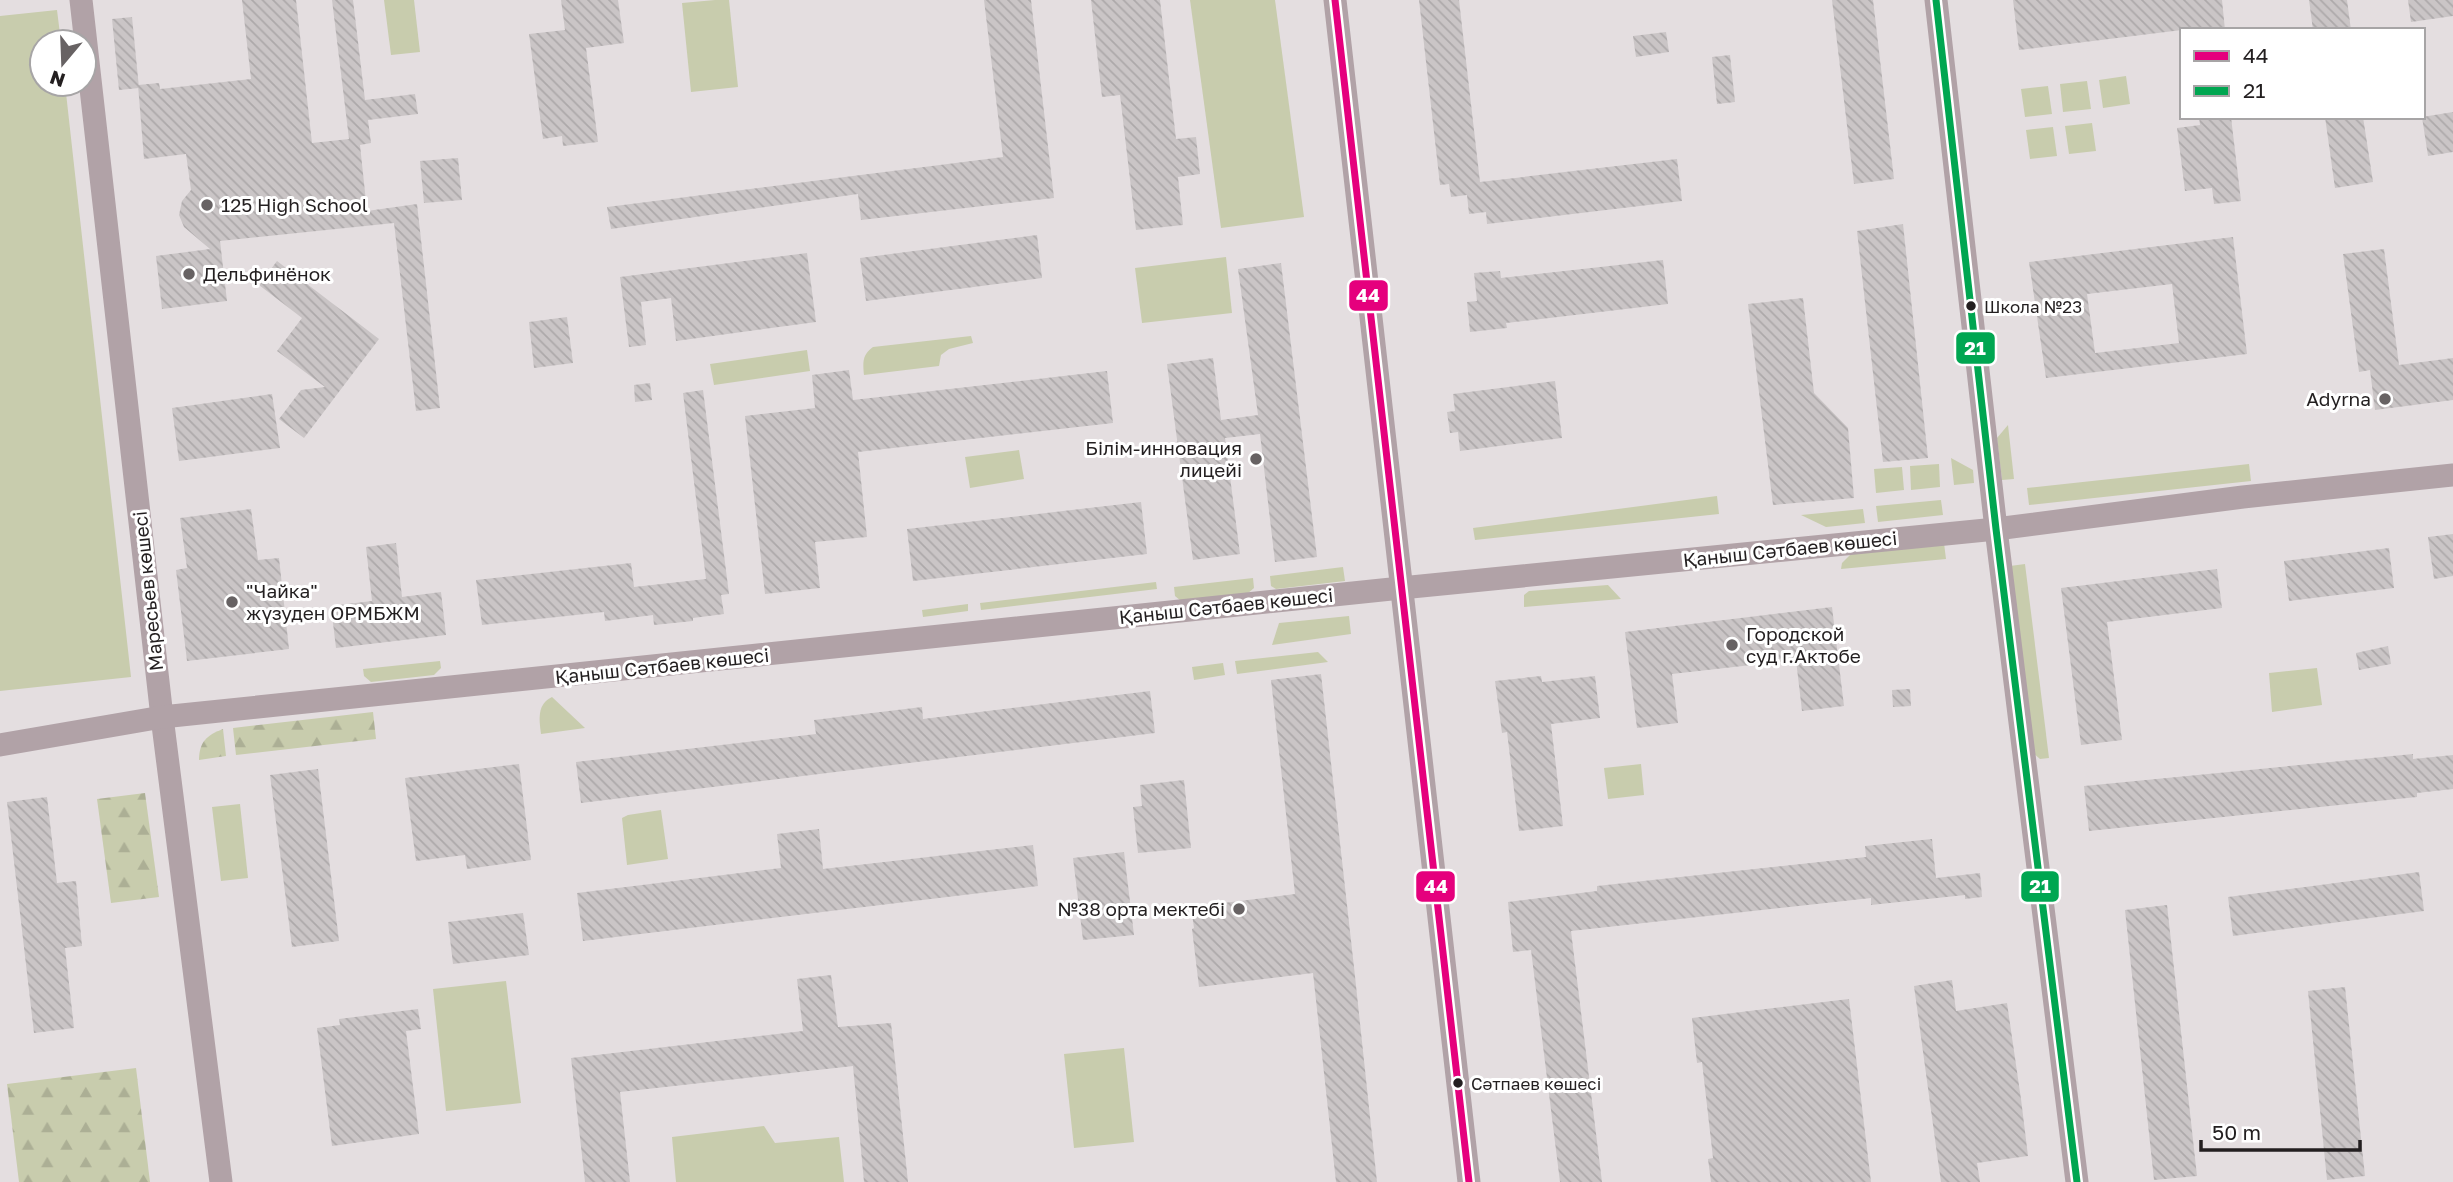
<svg xmlns="http://www.w3.org/2000/svg" width="2453" height="1182" viewBox="0 0 2453 1182" font-family="'Golos Text',sans-serif">
<style>
.green{fill:#c8ccad}
.forest{fill:url(#forest-firs)}
.building{fill:url(#building-back-hatch);fill-rule:evenodd}
.lines{fill:none;stroke-linecap:round;stroke-linejoin:round}
.minor{stroke:#b1a2a7;stroke-width:23}
.bus-1-casing{stroke:#fff;stroke-width:12}
.bus-2-casing{stroke:#fff;stroke-width:12}
.bus-1{stroke:#e5007d;stroke-width:7}
.bus-2{stroke:#00a651;stroke-width:7}
.poi-dot{fill:#676263;stroke:#fff;stroke-width:2.5}
.bus-dot{fill:#231f20;stroke:#fff;stroke-width:2.5}
.labels{text-anchor:middle;stroke-width:6;stroke-linejoin:round;paint-order:stroke}
.bus-label{font-size:17px;fill:#231f20;stroke:#fff;text-anchor:start}
.poi-label{font-size:19px;fill:#231f20;stroke:#fff;text-anchor:start}
.street-label{font-size:19px;fill:#231f20;stroke:#fff}
.line-badge{stroke:#fff;stroke-width:2.5}
.badge-label{font-size:19px;text-anchor:middle;font-weight:bold;fill:#fff}
</style>
<defs>
<pattern id="forest-firs" width="22" height="20" patternUnits="userSpaceOnUse" patternTransform="scale(1.75)"><rect width="22" height="20" fill="#c8ccad"/><path d="M5 1l3.5 6h-7zM16 11l3.5 6h-7z" fill="#acaf95"/></pattern>
<pattern id="building-back-hatch" width="6" height="6" patternUnits="userSpaceOnUse" patternTransform="scale(1.75)"><rect width="6" height="6" fill="#cac5c6"/><path d="M-1 5l2 2M0 0l6 6M5-1l2 2" fill="none" stroke="#ada9aa"/></pattern>
</defs>
<rect width="100%" height="100%" fill="#e4dee0"/>
<g class="green">
<polygon points="384,0 414,0 420,52 391,55"/>
<polygon points="715,0 729,0 738,87 691,92 682,3"/>
<polygon points="1190,0 1275,0 1304,217 1221,228"/>
<polygon points="57,10 61,42 42,42 42,84 65,84 131,677 0,691 0,16"/>
<polygon points="2126,76 2130,104 2103,108 2099,80"/>
<polygon points="2087,81 2091,109 2063,112 2060,84"/>
<polygon points="2048,86 2052,114 2025,117 2021,89"/>
<polygon points="2092,123 2096,151 2069,154 2065,126"/>
<polygon points="2053,127 2057,156 2030,159 2026,130"/>
<polygon points="1226,257 1232,313 1142,323 1135,268"/>
<path d="M971,336L973,343L949,349L941,355L939,366L864,375C863,362 862,355 873,347Z"/>
<polygon points="807,350 810,371 714,385 710,364"/>
<polygon points="2008,425 2014,479 2002,480 1997,438"/>
<polygon points="1019,450 1024,479 970,488 965,457"/>
<polygon points="1951,458 1973,470 1974,483 1954,485"/>
<polygon points="1939,464 1940,487 1911,490 1910,466"/>
<polygon points="2249,464 2251,481 2029,505 2027,488"/>
<polygon points="1902,467 1904,490 1876,493 1874,469"/>
<polygon points="1717,496 1719,514 1475,540 1473,528"/>
<polygon points="1941,500 1943,515 1878,522 1876,506"/>
<polygon points="1863,509 1865,523 1826,527 1801,515"/>
<polygon points="1944,543 1946,559 1841,569 1842,563 1852,553"/>
<polygon points="2025,564 2049,758 2040,759 2032,752 2010,566"/>
<polygon points="1343,567 1345,581 1276,589 1271,586 1270,576"/>
<polygon points="1253,578 1254,588 1247,594 1181,601 1175,596 1174,587"/>
<polygon points="1156,582 1157,589 981,610 980,603"/>
<polygon points="1608,585 1621,599 1524,607 1524,595 1529,591"/>
<polygon points="968,604 968,611 923,617 922,610"/>
<polygon points="1349,616 1351,634 1272,645 1279,623"/>
<polygon points="1318,652 1328,662 1237,674 1235,661"/>
<polygon points="440,661 441,668 434,675 371,682 364,676 363,669"/>
<polygon points="1223,663 1225,675 1194,680 1192,667"/>
<polygon points="2317,668 2322,705 2272,712 2269,673"/>
<path d="M552,697L585,728L541,734C539,719 537,704 552,697Z"/>
<polygon points="1641,764 1644,795 1608,799 1604,768"/>
<polygon points="240,804 248,878 221,881 212,807"/>
<polygon points="661,810 668,859 627,865 622,818 628,815"/>
<polygon points="506,981 521,1103 446,1111 433,989"/>
<polygon points="1124,1048 1134,1142 1074,1148 1064,1054"/>
<polygon points="764,1126 775,1143 839,1137 844,1182 676,1182 672,1137"/>
</g>
<g class="forest">
<polygon points="373,712 376,739 236,755 233,728"/>
<path d="M223,729L226,756L199,760C199,742 207,735 223,729Z"/>
<polygon points="145,793 159,897 111,903 97,799"/>
<polygon points="136,1068 150,1182 19,1182 7,1084"/>
</g>
<g class="building">
<polygon points="242,0 296,0 312,143 349,139 332,0 353,0 365,100 415,94 418,114 368,120 371,143 360,145 367,211 417,204 440,408 416,411 394,223 220,241 227,301 162,309 156,256 210,249 184,227 179,215 182,201 191,190 186,154 144,159 138,85 159,83 160,89 251,79"/>
<polygon points="561,0 618,0 624,43 586,48 598,142 563,146 562,136 543,139 529,34 565,30"/>
<polygon points="984,0 1031,0 1054,198 861,220 858,194 611,229 607,207 1003,157"/>
<polygon points="1091,0 1160,0 1176,139 1196,137 1200,174 1178,177 1183,225 1136,230 1120,95 1102,97"/>
<polygon points="1419,0 1459,0 1480,182 1677,159 1682,201 1487,224 1486,212 1469,214 1467,195 1451,197 1449,184 1440,185"/>
<polygon points="1832,0 1873,0 1894,179 1854,184"/>
<polygon points="2013,0 2222,0 2225,30 2182,30 2019,50"/>
<polygon points="2309,0 2347,0 2351,30 2313,30"/>
<polygon points="2408,0 2453,0 2453,16 2411,22"/>
<polygon points="132,17 139,88 119,90 112,19"/>
<polygon points="1666,32 1669,52 1636,57 1633,36"/>
<polygon points="1730,55 1735,102 1717,104 1712,57"/>
<polygon points="2453,112 2453,152 2428,156 2422,117"/>
<polygon points="2199,117 2231,117 2241,201 2214,204 2212,188 2185,191 2177,128 2200,125"/>
<polygon points="2325,117 2363,117 2373,182 2335,188"/>
<polygon points="458,158 462,200 424,203 420,161"/>
<polygon points="1903,224 1928,458 1883,462 1857,231"/>
<polygon points="1037,235 1042,278 866,301 860,258"/>
<path d="M2233,237L2247,354L2046,378L2029,262ZM2172,284L2179,343L2095,353L2087,294Z"/>
<polygon points="2384,249 2399,365 2453,358 2453,400 2375,410 2370,370 2359,372 2343,254"/>
<polygon points="807,253 816,322 676,341 671,298 641,302 646,345 629,347 620,277"/>
<polygon points="1663,260 1668,304 1506,323 1507,328 1470,332 1467,302 1477,301 1474,273 1500,271 1501,278"/>
<polygon points="277,261 379,339 304,438 279,419 301,390 325,387 277,351 302,318 259,285"/>
<polygon points="1281,263 1317,557 1275,562 1260,434 1225,438 1240,554 1193,560 1167,364 1213,358 1221,420 1258,415 1238,269"/>
<polygon points="1803,298 1814,393 1848,428 1854,498 1773,505 1748,304"/>
<polygon points="567,317 573,363 534,368 529,322"/>
<polygon points="849,370 853,400 1107,371 1113,423 858,452 867,537 815,542 820,588 765,594 745,416 815,408 812,375"/>
<polygon points="1555,381 1562,438 1460,451 1458,432 1450,433 1447,412 1455,411 1453,394"/>
<polygon points="650,383 652,400 635,402 634,385"/>
<polygon points="703,390 729,594 721,595 724,614 693,618 693,621 654,625 653,615 605,621 604,612 482,625 476,580 631,563 634,587 706,579 683,393"/>
<polygon points="272,394 280,448 179,461 172,408"/>
<polygon points="1141,502 1147,554 913,581 907,529"/>
<polygon points="251,509 258,560 279,558 289,649 187,661 176,570 187,568 180,518"/>
<polygon points="2453,534 2453,576 2434,579 2428,537"/>
<polygon points="396,543 402,597 441,592 446,635 336,648 331,606 372,601 366,547"/>
<polygon points="2389,548 2394,588 2289,601 2284,561"/>
<polygon points="2217,569 2222,608 2107,622 2122,740 2081,745 2061,588"/>
<polygon points="1832,607 1844,706 1802,711 1796,660 1672,674 1678,723 1637,728 1625,632"/>
<polygon points="2388,646 2391,664 2359,670 2356,653"/>
<polygon points="1321,674 1354,967 1377,1182 1336,1182 1313,973 1199,987 1192,929 1194,928 1191,907 1295,894 1271,680"/>
<polygon points="1541,676 1542,682 1595,676 1600,718 1551,724 1563,826 1519,831 1507,732 1502,733 1495,681"/>
<polygon points="1910,689 1911,706 1893,707 1892,690"/>
<polygon points="1150,691 1155,733 581,803 576,762 816,734 814,720 922,707 923,719"/>
<polygon points="2413,754 2413,759 2453,755 2453,789 2417,793 2417,797 2089,831 2084,786"/>
<polygon points="519,764 531,860 467,869 465,855 416,861 405,778"/>
<polygon points="318,769 339,941 292,947 270,775"/>
<polygon points="1184,780 1191,848 1138,853 1133,807 1142,806 1140,785"/>
<polygon points="47,797 57,883 76,881 82,946 65,948 74,1028 34,1033 7,802"/>
<polygon points="819,829 823,869 1033,845 1038,886 583,941 577,893 781,868 777,834"/>
<polygon points="1932,839 1936,878 1980,873 1982,897 1965,899 1965,895 1871,905 1871,898 1571,931 1602,1182 1560,1182 1531,950 1513,952 1508,902 1597,891 1597,886 1866,857 1865,846"/>
<polygon points="1124,852 1134,935 1083,940 1073,858"/>
<polygon points="2419,872 2424,911 2233,936 2228,897"/>
<polygon points="2167,905 2197,1176 2154,1180 2125,910"/>
<polygon points="523,913 529,955 453,964 448,922"/>
<polygon points="831,975 838,1027 891,1023 908,1182 864,1182 853,1066 620,1092 630,1182 585,1182 571,1058 803,1031 797,979"/>
<polygon points="1952,980 1956,1011 2007,1003 2021,1099 2028,1156 1977,1163 1980,1182 1941,1182 1937,1154 1914,986"/>
<polygon points="2345,987 2365,1176 2327,1180 2308,991"/>
<polygon points="1849,999 1871,1182 1711,1182 1708,1159 1713,1158 1702,1062 1697,1063 1692,1018"/>
<polygon points="418,1009 421,1029 406,1031 419,1134 332,1146 317,1028 340,1025 339,1019"/>
</g>
<g class="lines">
<g class="minor">
<polyline points="81,0 162,717 221,1182"/>
<polyline points="1335,0 1469,1182"/>
<polyline points="1936,0 1996,529 2077,1182"/>
<polyline points="0,745 162,717 1401,588 1996,529 2243,497 2453,475"/>
</g>
<g class="bus-1-casing">
<polyline id="bus-1" points="1335,0 1469,1182"/>
</g>
<g class="bus-2-casing">
<polyline id="bus-2" points="1936,0 1996,529 2077,1182"/>
</g>
<use href="#bus-1" class="bus-1"/>
<use href="#bus-2" class="bus-2"/>
</g>
<g class="poi-dot">
<circle cx="207" cy="205" r="7"/>
<circle cx="189" cy="274" r="7"/>
<circle cx="2385" cy="399" r="7"/>
<circle cx="1256" cy="459" r="7"/>
<circle cx="232" cy="602" r="7"/>
<circle cx="1732" cy="645" r="7"/>
<circle cx="1239" cy="909" r="7"/>
</g>
<g class="bus-dot">
<circle cx="1971" cy="306" r="6"/>
<circle cx="1458" cy="1083" r="6"/>
</g>
<g class="labels">
<g class="bus-label">
<text x="1984" y="313">Школа №23</text>
<text x="1471" y="1090">Сәтпаев көшесі</text>
</g>
<g class="poi-label">
<text x="221" y="212">125 High School</text>
<text x="203" y="281">Дельфинёнок</text>
<text x="2371" y="406" text-anchor="end">Adyrna</text>
<text x="1242" y="455" text-anchor="end">Білім-инновация<tspan x="1242" dy="22">лицейі</tspan></text>
<text x="246" y="598">"Чайка"<tspan x="246" dy="22">жүзуден ОРМБЖМ</tspan></text>
<text x="1746" y="641">Городской<tspan x="1746" dy="22">суд г.Актобе</tspan></text>
<text x="1225" y="916" text-anchor="end">№38 орта мектебі</text>
</g>
<g class="street-label">
<text transform="translate(1790 549) rotate(-6)" y="7">Қаныш Сәтбаев көшесі</text>
<text transform="translate(148 591) rotate(-96)" y="7">Маресьев көшесі</text>
<text transform="translate(1226 606) rotate(-6)" y="7">Қаныш Сәтбаев көшесі</text>
<text transform="translate(662 666) rotate(-6)" y="7">Қаныш Сәтбаев көшесі</text>
</g>
</g>
<g class="line-badge">
<rect x="1348" y="279" width="41" height="33" rx="7" fill="#e5007d"/>
<rect x="1955" y="331" width="41" height="34" rx="7" fill="#00a651"/>
<rect x="1415" y="870" width="41" height="33" rx="7" fill="#e5007d"/>
<rect x="2020" y="870" width="40" height="33" rx="7" fill="#00a651"/>
</g>
<g class="badge-label">
<text x="1368" y="302">44</text>
<text x="1975" y="355">21</text>
<text x="1436" y="893">44</text>
<text x="2040" y="893">21</text>
</g>
<rect x="2180" y="28" width="245" height="91" fill="#ffffff" stroke="#a7a5a6" stroke-width="2"/>
<rect x="2194" y="51" width="35" height="10" fill="#e5007d" stroke="#a7a5a6" stroke-width="2"/>
<text x="2243" y="63" font-size="21" fill="#231f20">44</text>
<rect x="2194" y="86" width="35" height="10" fill="#00a651" stroke="#a7a5a6" stroke-width="2"/>
<text x="2243" y="98" font-size="21" fill="#231f20">21</text>
<g transform="translate(63 63) rotate(199)"><circle r="33" fill="#ffffff" stroke="#a7a5a6" stroke-width="2"/>
<path d="M0-5L12 26L0 18L-12 26Z" fill="#676263"/>
<text y="-10" font-size="19" font-weight="bold" text-anchor="middle" fill="#231f20">N</text>
</g>
<path d="M2201 1140v10h159v-10" fill="none" stroke="#231f20" stroke-width="3.5"/>
<text x="2212" y="1140" font-size="21" fill="#231f20" stroke="#ffffff" stroke-width="5" paint-order="stroke">50 m</text>
</svg>
